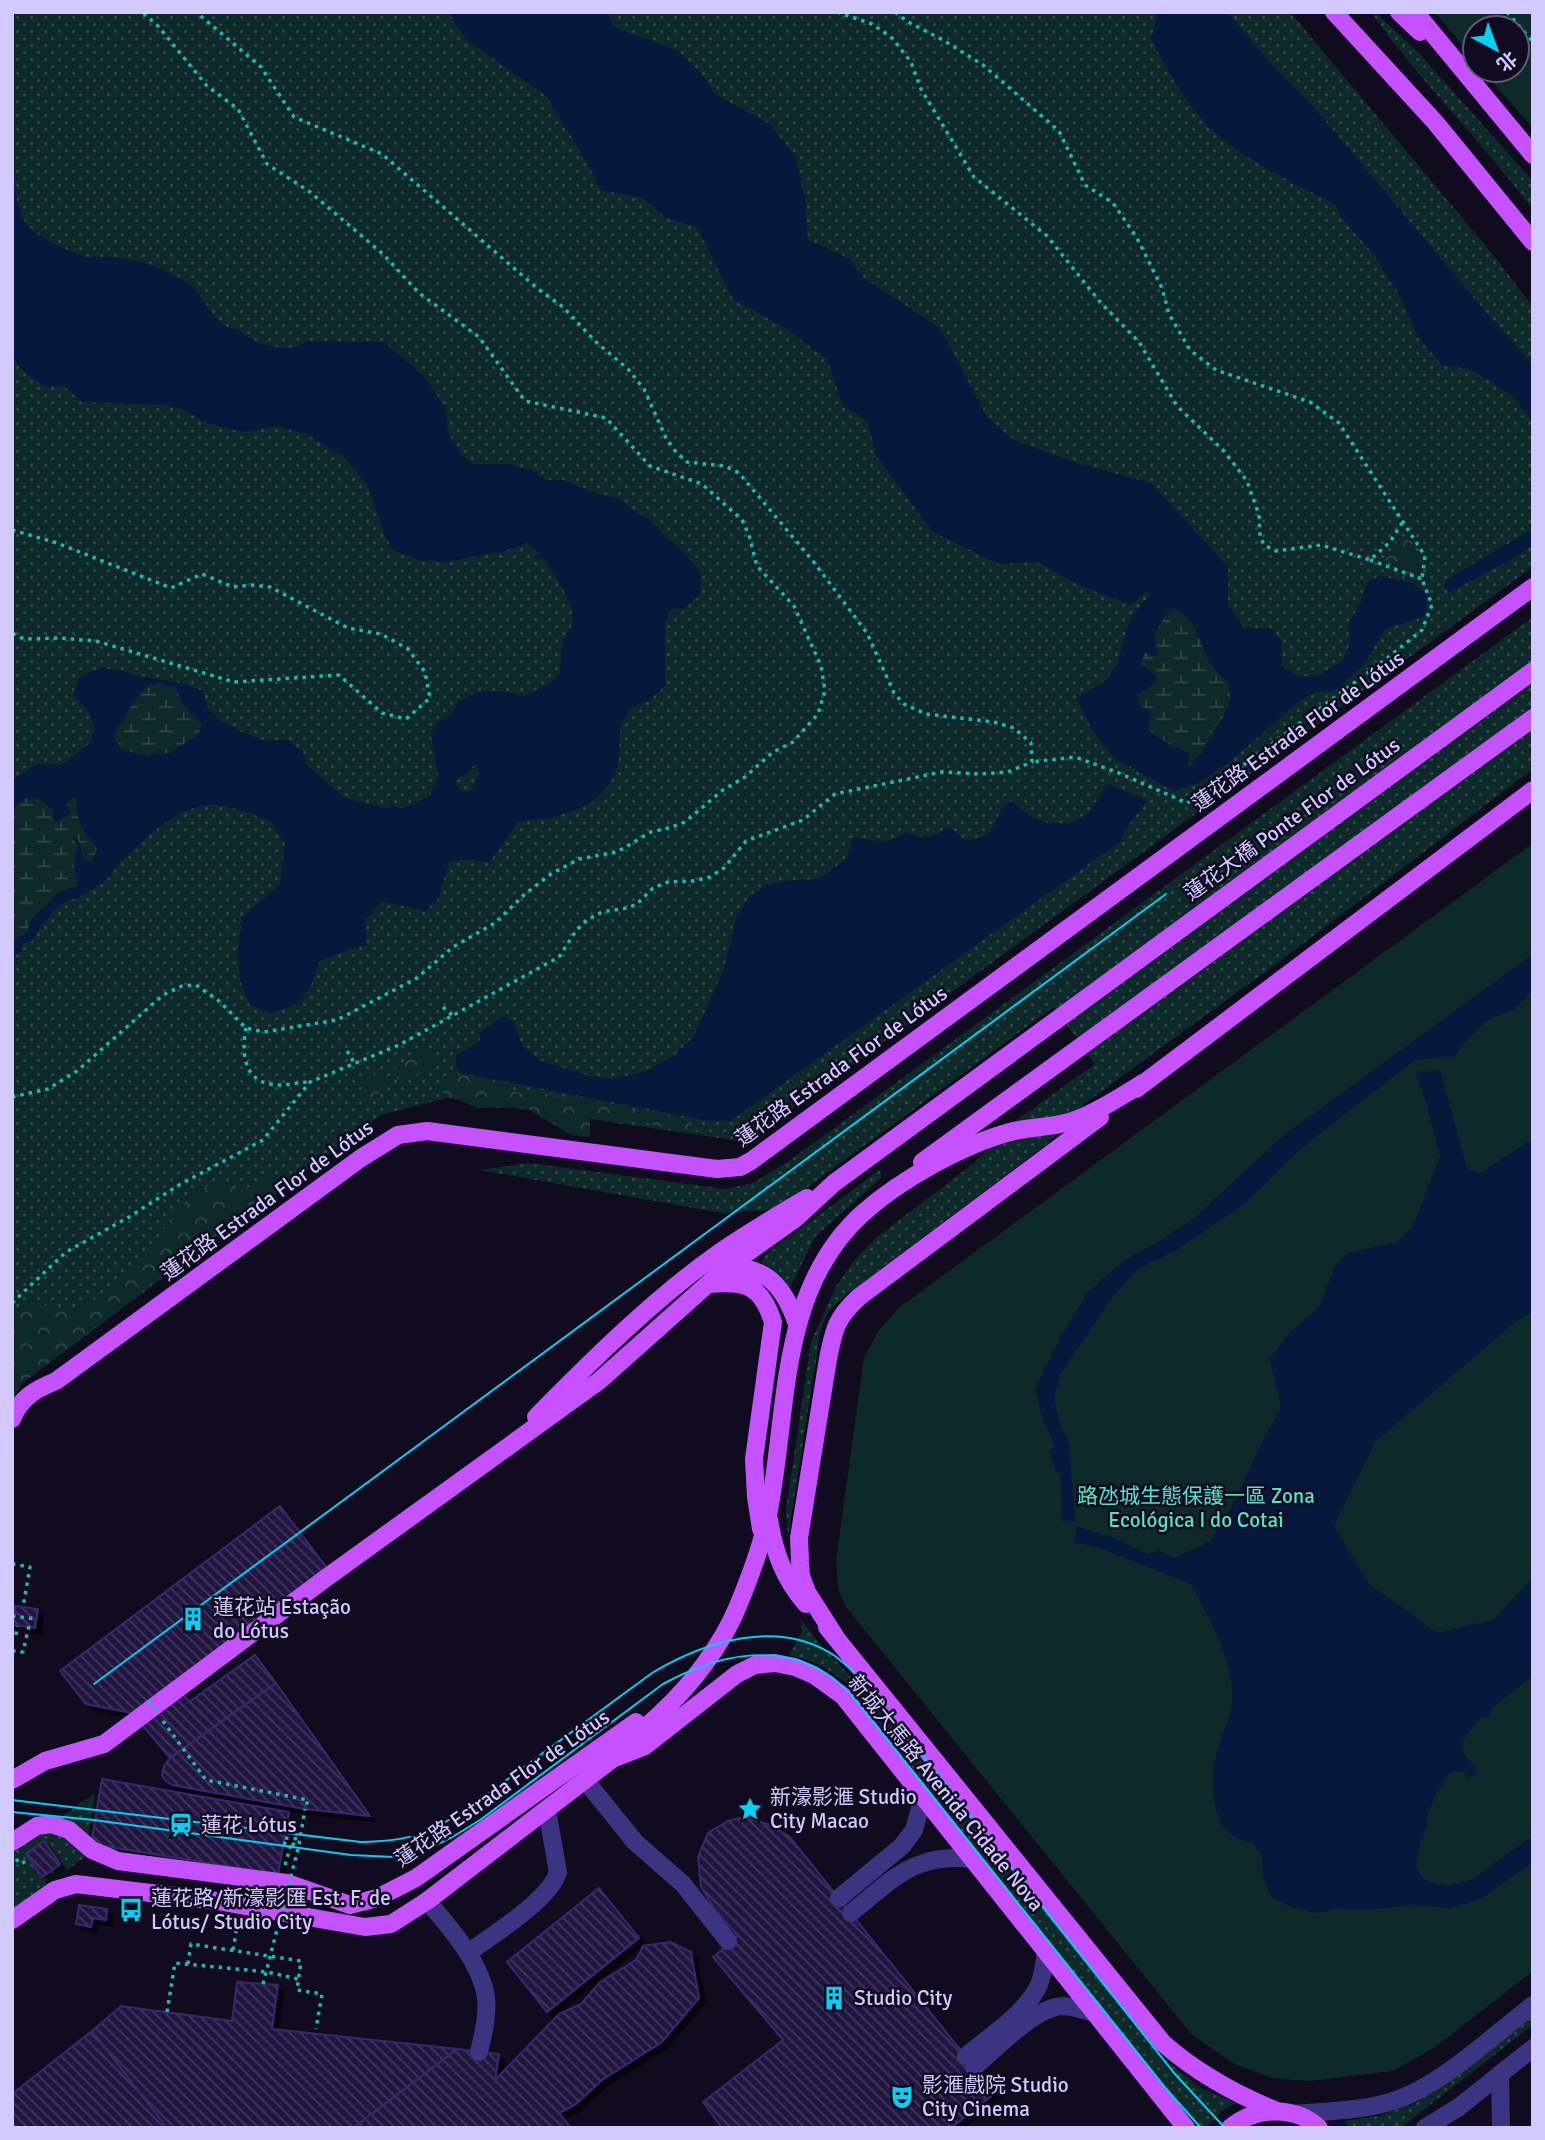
<svg xmlns="http://www.w3.org/2000/svg" width="1545" height="2140" viewBox="0 0 1545 2140" font-family="Signika,'Noto Sans SC',sans-serif">
<style>
.grass{fill:url(#grass-dots)}
.forest{fill:url(#forest-crowns)}
.wetland{fill:url(#wetland-marsh)}
.green{fill:#0e2929}
.water{fill:#07183d;fill-rule:evenodd}
.building{fill:url(#building-back-hatch);stroke:#39286e;stroke-width:2;filter:url(#shadow)}
.lines{fill:none;stroke-linecap:round;stroke-linejoin:round}
.path{stroke:#28b4b2;stroke-width:3.5;stroke-dasharray:3.5 5;stroke-linecap:butt}
.minor{stroke:#3b3480;stroke-width:18}
.major{stroke:#c651ff;stroke-width:18}
.tram{stroke:#00d1f5;stroke-width:2}
.path-bridge{stroke:#28b4b2;stroke-width:3.5;stroke-dasharray:3.5 5;stroke-linecap:butt}
.labels{text-anchor:middle;stroke-width:5;stroke-linejoin:round;paint-order:stroke}
.street-label{font-size:21px;fill:#d2caff;stroke:#100b1f}
.park-label{font-size:21px;fill:#52e3c5;stroke:#100b1f}
.poi-label{font-size:21px;fill:#d2caff;stroke:#100b1f;text-anchor:start}
</style>
<defs>
<pattern id="grass-dots" width="8" height="8" patternUnits="userSpaceOnUse" patternTransform="scale(1.75)"><rect width="8" height="8" fill="#0e2929"/><path d="M2 2h.1M6 6h.1" fill="none" stroke="#304749" stroke-width="1.8" stroke-linecap="round"/></pattern>
<pattern id="forest-crowns" width="20" height="18" patternUnits="userSpaceOnUse" patternTransform="scale(1.75)"><rect width="20" height="18" fill="#0e2929"/><path d="M2 6a3 3 0 1 1 6 0M12 15a3 3 0 1 1 6 0" fill="none" stroke="#304749"/></pattern>
<pattern id="wetland-marsh" width="20" height="14" patternUnits="userSpaceOnUse" patternTransform="scale(1.75)"><rect width="20" height="14" fill="#0e2929"/><path d="M1 5h8M5 5V1M11 12h8M15 12V8" fill="none" stroke="#304749"/></pattern>
<pattern id="building-back-hatch" width="6" height="6" patternUnits="userSpaceOnUse" patternTransform="scale(1.75)"><rect width="6" height="6" fill="#211741"/><path d="M-1 5l2 2M0 0l6 6M5-1l2 2" fill="none" stroke="#40375e"/></pattern>
<filter id="shadow"><feDropShadow dx="5.5" dy="5.5" stdDeviation="0" flood-color="#0009"/></filter>
</defs>
<rect width="100%" height="100%" fill="#100b1f"/>
<g class="grass">
<polygon points="12,12 1290,12 1494,256 1533,307 1533,567 747,1142 447,1098 381,1115 21,1384 12,1401"/>
<path d="M1371,12H1375L1417,51L1533,181V210C1482,141 1420,82 1371,12Z"/>
<polygon points="1533,617 1533,769 1283,959 1084,1104 1047,1144 846,1295 829,1311 821,1328 788,1537 786,1509 811,1342 836,1286 854,1261 877,1237 973,1164 1018,1119 1095,1064 1054,1007 786,1203 769,1210 723,1213 479,1170 529,1163 726,1189 753,1183 789,1161"/>
<polygon points="878,1171 881,1171 881,1178 815,1237 790,1288 780,1276 762,1263 762,1259 768,1253"/>
<path d="M801,1619L821,1646L854,1680L1172,2065L1201,2088L1236,2103L1222,2111L1206,2128H1195L845,1682C827,1668 812,1660 789,1655L802,1631Z"/>
<polygon points="95,1793 85,1857 12,1910 12,1852"/>
<polygon points="1533,2014 1533,2025 1400,2128 1351,2128 1345,2121 1378,2116 1416,2103"/>
</g>
<g class="forest">
<path d="M1406,535C1414,554 1430,559 1415,581L1405,579L1402,569L1385,560L1399,539Z"/>
<path d="M426,1049L436,1059C426,1070 412,1081 397,1079L395,1066Z"/>
<path d="M384,1071C388,1092 374,1097 357,1103C362,1084 365,1077 384,1071Z"/>
<polygon points="455,1074 503,1081 520,1094 535,1091 568,1099 583,1094 602,1103 652,1115 682,1117 699,1130 686,1133 643,1122 590,1119 590,1137 571,1135 525,1107 477,1108 437,1090"/>
<polygon points="275,1173 272,1181 263,1192 278,1197 269,1205 251,1212 194,1255 175,1251 164,1262 164,1274 21,1384 12,1401 13,1316 31,1303 76,1310 106,1293 154,1248 166,1225 181,1205 215,1181 229,1182 240,1192"/>
</g>
<g class="wetland">
<path d="M1170,608C1196,613 1200,646 1212,666C1216,672 1222,677 1228,682L1230,700L1196,760L1185,771L1190,753C1156,740 1144,732 1137,695L1152,686L1140,664Z"/>
<path d="M160,683L176,688L181,702L202,723L199,734L170,753L151,754L150,756L122,750L113,736C117,727 141,688 149,685C150,684 159,683 160,683Z"/>
<polygon points="77,794 82,831 98,848 92,863 84,859 81,846 73,838 78,846 74,863 78,886 57,893 53,900 37,913 28,932 12,943 12,810 24,799 38,798 53,810 53,823 66,804"/>
</g>
<g class="green">
<polygon points="1435,12 1533,12 1533,128 1482,70 1517,70 1517,28 1475,28 1475,61"/>
<polygon points="1533,843 1533,1971 1434,2048 1393,2071 1309,2081 1272,2078 1234,2064 1192,2035 846,1607 838,1588 836,1561 864,1357 879,1330 900,1307"/>
</g>
<g class="water">
<path d="M448,12H607L615,28L677,50L700,72L716,95L770,124L795,157L805,198L808,240L850,259L865,279L940,328L987,417L1014,440L1076,463L1151,483L1228,567V605L1244,628L1272,629L1282,642V666L1299,677L1319,675L1342,661L1350,645L1348,625L1360,604L1367,583L1379,576L1414,583L1427,594V610L1423,617L1385,629L1362,667L1334,691H1317L1298,702L1232,760L1199,783L1173,791L1113,757L1092,730L1077,698L1106,680L1118,662L1131,616L1150,595L1145,592L1132,605L1083,587L1037,562L999,564L933,532L877,457L867,421L843,405L827,359L787,329L733,299L697,227L666,218L643,198L601,190L587,162L546,96L467,40ZM1170,608C1196,612 1200,647 1212,666C1216,672 1223,677 1228,682C1229,687 1231,694 1230,699C1228,714 1198,759 1187,770L1190,753L1170,745L1148,730L1151,713L1139,704L1137,695L1152,686L1156,675L1140,664L1145,653L1158,657L1154,635Z"/>
<path d="M1158,12H1227L1270,63L1312,105L1485,311L1533,365V423L1513,396L1470,369L1442,365L1418,337L1400,296L1375,256L1340,216L1336,205C1296,184 1254,165 1219,136C1191,112 1168,72 1151,39Z"/>
<path d="M12,157C15,178 14,212 30,228C40,238 73,254 87,257C96,258 106,256 114,257C140,260 168,269 189,284C208,298 212,328 237,329C253,344 289,356 307,341L384,342L424,376L446,409L448,433L462,456L473,464H508L532,470L546,480H564L600,495L619,499L634,511L648,518L667,539L681,549L701,573L700,595L685,608L671,609L665,624V686L649,701L631,707C627,714 621,723 620,731C618,742 621,754 618,764C606,811 558,817 518,822L489,863L469,859L449,862L438,899L425,911L381,901L365,920L367,945L350,949L320,961L311,985L299,1003L271,1013L250,1005L240,980L238,950L242,918L280,884L285,843L271,821C255,816 225,803 208,805C170,809 138,846 111,871L112,875C101,884 91,890 79,897C74,900 68,900 63,903C50,912 40,929 31,942L23,943L20,954L12,956L13,940L28,932C29,913 49,907 57,893L78,886L74,863L78,846L72,837L78,839L84,859L92,863L97,848C82,831 74,818 77,795L66,804L71,813L54,824L53,810L38,798L24,799L12,810V780L38,764L61,765L89,744L95,731C93,724 91,715 87,709C72,693 70,697 81,675L102,668L119,670L139,676L181,683L203,691L207,708L221,721L244,733L265,741L288,740L303,752L308,766L342,796L358,802L388,808L392,803L398,809L417,803L430,795L438,776L431,735L438,722L451,715L459,701L480,692L502,691L524,696L549,684L560,673C561,660 560,647 566,635C568,632 571,629 572,625C578,606 554,575 545,559L534,558L539,554L528,543L501,552L440,563L432,560L423,561L394,551L386,538L368,487L357,472L343,456L307,434L275,426L247,432L229,429L204,422L182,409L165,405L82,402L64,386L47,387L26,374L12,357ZM160,683L176,688L181,702L201,723L199,734L170,753L151,754L150,756L121,750L114,736C117,727 141,688 149,685C150,684 158,683 160,683ZM476,763L479,774L472,789L466,793L459,789L454,780L457,781L459,777L466,775Z"/>
<polygon points="1533,529 1533,545 1509,561 1449,592 1444,586 1449,578"/>
<path d="M1107,784L1148,800L1125,830L1121,841L732,1120L710,1121L460,1073L456,1065V1056L479,1041L481,1032L503,1016L513,1021L522,1045L539,1060L589,1076L613,1079L644,1072L674,1056L694,1036L724,969L737,915L750,896L765,886L785,881L818,879L846,859L854,838C881,839 878,849 905,833C911,834 920,837 927,837C950,834 939,816 965,840C1007,838 988,812 1012,801L1032,818L1048,823H1071L1089,813Z"/>
<polygon points="1533,954 1533,991 1514,1009 1487,1020 1464,1043 1455,1056 1415,1060 1304,1146 1244,1204 1175,1251 1139,1268 1113,1296 1060,1375 1054,1399 1060,1424 1069,1443 1075,1521 1062,1521 1061,1475 1056,1472 1049,1451 1055,1446 1043,1420 1035,1389 1064,1331 1088,1292 1123,1261 1160,1241 1194,1218 1284,1135"/>
<path d="M1440,1070L1467,1168L1480,1173L1533,1139V1311L1514,1323L1375,1442L1334,1526L1368,1583L1437,1633L1493,1620L1533,1577V1676L1493,1707L1489,1717L1480,1718C1458,1746 1455,1743 1478,1772L1468,1778L1464,1772L1451,1771L1436,1793L1427,1817V1826L1418,1850L1416,1867L1424,1880L1447,1886L1473,1879L1533,1835V1862L1481,1899L1451,1908L1411,1905L1370,1910L1338,1909L1316,1913L1291,1907L1271,1897L1263,1877L1262,1856L1253,1843C1247,1841 1239,1840 1233,1836C1211,1820 1210,1780 1216,1756C1220,1737 1231,1719 1232,1699C1234,1659 1209,1618 1191,1584L1094,1546L1073,1543L1077,1526L1117,1539L1147,1554L1158,1550L1174,1558L1211,1541L1235,1500L1263,1440L1281,1408L1270,1359L1289,1333L1319,1307L1335,1266L1347,1253L1398,1242L1413,1226L1440,1156L1425,1099L1415,1072Z"/>
</g>
<g class="building">
<polygon points="280,1506 327,1568 132,1713 86,1704 60,1671"/>
<polygon points="15,1606 38,1609 35,1628 12,1625"/>
<polygon points="255,1655 276,1683 170,1758 132,1713 174,1681 189,1702"/>
<polygon points="276,1683 370,1816 305,1809 172,1785 165,1780 162,1775 164,1766 170,1758"/>
<polygon points="102,1779 289,1812 278,1874 91,1844"/>
<polygon points="744,1817 767,1824 789,1836 995,2093 951,2128 722,2128 703,2102 783,2040 713,1957 738,1936 714,1908 701,1887 698,1857 708,1833 728,1821"/>
<polygon points="44,1841 60,1864 42,1877 26,1854"/>
<polygon points="599,1888 639,1938 547,2012 507,1962"/>
<polygon points="79,1905 107,1909 106,1920 93,1918 91,1927 76,1924"/>
<polygon points="670,1942 691,1952 699,1998 662,2042 602,2080 575,2105 559,2113 571,2128 353,2128 457,2049 499,2054 495,2080 559,2014 581,2004 600,1982 636,1960 643,1946"/>
<polygon points="237,1982 278,1985 272,2029 457,2049 353,2128 167,2128 92,2031 121,2006 232,2021"/>
<polygon points="92,2031 167,2128 12,2128 12,2094"/>
</g>
<g class="lines">
<g class="path">
<polyline points="837,12 872,24 892,38 911,62 921,89 974,177 1047,236 1101,303 1139,342 1177,406 1224,451 1247,481 1259,515 1260,536 1264,545 1276,551 1321,545 1370,560 1390,542 1402,523"/>
<polyline points="895,12 908,22 943,40 983,65 1059,131 1085,185 1113,203 1137,238 1162,288 1169,314 1190,350 1216,370 1310,402 1339,423 1425,556 1422,579 1432,605 1422,630 1385,660 1218,784 1187,803 1119,773 1075,757 1032,762"/>
<polyline points="1507,12 1533,42"/>
<polyline points="12,530 57,543 171,588 202,574 233,587 251,585 270,587 348,628 381,634 408,649 425,672 430,698 406,719 382,713 339,675 234,682 96,641 59,638 24,639 12,633"/>
<polyline points="1370,560 1422,579"/>
<polyline points="443,1007 453,1016"/>
<path d="M246,1028C242,1049 242,1079 270,1084C283,1087 297,1082 310,1082"/>
<polyline points="347,1051 355,1064"/>
<polyline points="12,1097 48,1089 77,1071 163,995 182,986 196,985 219,1001 246,1028 264,1032 337,1020 417,978 453,947 495,923 525,894 551,874 579,859 617,852 651,832 669,828 685,822 723,790 745,777 773,752 793,742 818,714 825,691 821,666 794,606 757,566 749,535 742,520 702,484 650,466 606,418 525,401 479,337 419,293 383,254 310,192 267,164 238,109 207,86 158,26 142,12"/>
<polyline points="12,1303 66,1252 129,1217 179,1185 263,1140 310,1082 399,1045 559,957 576,931 587,920 602,912 627,908 637,904 653,888 668,882 693,881 710,877 724,868 746,841 803,820 835,794 942,772 981,774 1008,772 1032,762 1031,743 1014,728 994,722 926,714 904,704 894,693 867,633 813,561 739,473 725,466 687,462 676,452 666,438 644,389 628,369 596,342 563,307 538,289 382,154 294,117 261,67 196,12"/>
<polyline points="12,1564 30,1567 23,1607"/>
<polyline points="12,1616 36,1619"/>
<polyline points="16,1635 17,1626"/>
<polyline points="12,1651 23,1652 29,1626"/>
<polyline points="163,1721 206,1780 308,1800 305,1809"/>
<polyline points="285,1838 299,1839"/>
<polyline points="283,1843 299,1845"/>
<polyline points="16,1859 21,1864 29,1859"/>
<polyline points="285,1865 291,1844"/>
<polyline points="233,1950 238,1921"/>
<polyline points="188,1964 191,1944 301,1961 297,1990 322,1994 316,2029"/>
<polyline points="167,2012 175,1963 267,1972 298,1979"/>
</g>
<g class="minor">
<polyline points="585,1780 635,1842 683,1884 728,1941"/>
<polyline points="839,1898 902,1846 914,1830 923,1797"/>
<path d="M427,1901C449,1926 482,1964 486,1998C488,2016 483,2035 479,2052"/>
<path d="M851,1913C893,1879 915,1852 973,1859"/>
<path d="M468,1953C492,1935 550,1900 558,1872L547,1810"/>
<path d="M966,2056C990,2036 1021,2017 1037,1989C1043,1979 1044,1964 1046,1952"/>
<path d="M974,2067C996,2049 1035,2007 1063,2006C1073,2006 1085,2011 1095,2013"/>
<polyline points="1500,2074 1501,2128"/>
<path d="M1295,2114C1328,2111 1364,2111 1396,2100C1441,2085 1495,2034 1533,2005"/>
<polyline points="1425,2128 1459,2107 1533,2048"/>
</g>
<g class="major">
<polyline points="1334,12 1435,122 1533,242"/>
<polyline points="1399,12 1420,32"/>
<polyline points="1415,12 1533,155"/>
<polyline points="1136,1089 1533,790"/>
<polyline points="922,1162 1533,718"/>
<path d="M727,1267C768,1266 785,1289 797,1324"/>
<path d="M709,1284C745,1281 761,1284 773,1322L754,1459L756,1497L761,1529"/>
<path d="M536,1417C591,1361 656,1297 720,1252C748,1233 778,1215 807,1198"/>
<path d="M12,1419C20,1398 36,1389 56,1381L361,1158L398,1135L427,1131L717,1169L740,1167L751,1161L1533,587"/>
<path d="M769,1519C774,1552 784,1579 806,1604"/>
<path d="M827,1627L1163,2043C1198,2074 1235,2094 1277,2111"/>
<path d="M835,1636L807,1592L801,1576L800,1561L799,1538L828,1359C834,1329 836,1318 859,1297L1100,1117"/>
<polyline points="617,1757 645,1746 737,1674 755,1665 775,1663 795,1667 814,1675 843,1696 1186,2128"/>
<polyline points="12,1780 45,1761 104,1744 326,1578 599,1381 727,1267 795,1219 834,1183 1533,671"/>
<polyline points="12,1842 37,1826 51,1824 69,1830 92,1850 118,1861 287,1883 350,1905 377,1898 416,1878 636,1722"/>
<path d="M12,1920L55,1890L76,1884L217,1901L365,1927L391,1924L427,1901L611,1760C627,1743 644,1729 661,1713C692,1684 722,1645 738,1606C750,1577 762,1545 768,1515C789,1412 777,1290 863,1213C900,1180 962,1145 1010,1132C1032,1126 1057,1128 1078,1119C1101,1110 1122,1096 1143,1083"/>
<path d="M1230,2128C1255,2107 1295,2105 1319,2128"/>
</g>
<g class="tram">
<polyline points="94,1684 1166,894"/>
<path d="M12,1800L361,1842C410,1841 426,1835 467,1809L652,1673C705,1641 779,1618 835,1656C847,1665 857,1675 867,1685L1174,2073L1225,2128"/>
<path d="M12,1812L94,1820L351,1855L393,1857L432,1847L454,1836L480,1820L663,1684C714,1656 774,1641 827,1674C839,1681 849,1693 858,1703L1168,2091L1201,2128"/>
</g>
<g class="path-bridge">
<polyline points="149,1700 158,1714"/>
<polyline points="263,1984 299,1845 305,1809"/>
</g>
</g>
<defs>
<g id="building-bare" transform="scale(1.89)"><path d="M-4-6H4V6H1V3H-1V6H-4ZM-2.5-4.3h1.7v1.8h-1.7ZM.8-4.3h1.7v1.8H.8ZM-2.5-1h1.7V.8h-1.7ZM.8-1h1.7V.8H.8Z" fill="#00d1f5" stroke="#100b1f" stroke-width="2.5" paint-order="stroke"/></g>
<g id="sight-bare" transform="scale(1.89)"><path d="M0-6L1.8-2.2L6-1.7L2.9 1.2L3.7 5.4L0 3.3L-3.7 5.4L-2.9 1.2L-6-1.7L-1.8-2.2Z" fill="#00d1f5" stroke="#100b1f" stroke-width="2.5" paint-order="stroke"/></g>
<g id="station-bare" transform="scale(1.89)"><path d="M-3-6H3Q5-6 5-4V2Q5 4 3 4L4.5 6H3L1.5 4h-3L-3 6H-4.5L-3 4Q-5 4-5 2V-4Q-5-6-3-6ZM-3.5-4v3h7v-3ZM-3.5 1v1.5H-2V1ZM2 1v1.5H3.5V1Z" fill="#00d1f5" stroke="#100b1f" stroke-width="2.5" paint-order="stroke"/></g>
<g id="bus-bare" transform="scale(1.89)"><path d="M-5-6H5V4H4V6H2V4H-2V6H-4V4H-5ZM-3.5-4V0h7V-4ZM-3.5 1.2v1.5H-2V1.2ZM2 1.2v1.5H3.5V1.2Z" fill="#00d1f5" stroke="#100b1f" stroke-width="2.5" paint-order="stroke"/></g>
<g id="theatre-bare" transform="scale(1.89)"><path d="M-5-5.5Q0-4 5-5.5V0Q5 5 0 6Q-5 5-5 0ZM-3.3-2.5H-1v1.5H-3.3ZM1-2.5H3.3v1.5H1ZM-2.8 1Q0 5.5 2.8 1Z" fill="#00d1f5" stroke="#100b1f" stroke-width="2.5" paint-order="stroke"/></g>
</defs>
<g fill-rule="evenodd">
<use href="#building-bare" x="193" y="1619"/>
<use href="#sight-bare" x="750" y="1809"/>
<use href="#station-bare" x="181" y="1825"/>
<use href="#bus-bare" x="131" y="1910"/>
<use href="#building-bare" x="834" y="1998"/>
<use href="#theatre-bare" x="902" y="2097"/>
</g>
<g class="labels">
<g class="street-label">
<text transform="translate(1298 731) rotate(-36)" y="7">蓮花路 Estrada Flor de Lótus</text>
<text transform="translate(1292 819) rotate(-36)" y="7">蓮花大橋 Ponte Flor de Lótus</text>
<text transform="translate(841 1066) rotate(-36)" y="7">蓮花路 Estrada Flor de Lótus</text>
<text transform="translate(267 1200) rotate(-36)" y="7">蓮花路 Estrada Flor de Lótus</text>
<text transform="translate(502 1788) rotate(-35)" y="7">蓮花路 Estrada Flor de Lótus</text>
<text transform="translate(946 1793) rotate(51)" y="7">新城大馬路 Avenida Cidade Nova</text>
</g>
<g class="park-label">
<text x="1196" y="1503">路氹城生態保護一區 Zona<tspan x="1196" dy="24">Ecológica I do Cotai</tspan></text>
</g>
<g class="poi-label">
<text x="213" y="1614">蓮花站 Estação<tspan x="213" dy="24">do Lótus</tspan></text>
<text x="770" y="1804">新濠影滙 Studio<tspan x="770" dy="24">City Macao</tspan></text>
<text x="201" y="1832">蓮花 Lótus</text>
<text x="151" y="1905">蓮花路/新濠影匯 Est. F. de<tspan x="151" dy="24">Lótus/ Studio City</tspan></text>
<text x="854" y="2005">Studio City</text>
<text x="922" y="2092">影滙戲院 Studio<tspan x="922" dy="24">City Cinema</tspan></text>
</g>
</g>
<rect width="1545" height="2140" fill="none" stroke="#d2caff" stroke-width="28"/>
<g transform="translate(1496 49) rotate(139)"><circle r="33" fill="#100b1f" stroke="#5e5779" stroke-width="2"/>
<path d="M0-5L12 26L0 18L-12 26Z" fill="#00d1f5"/>
<text y="-10" font-size="19" font-weight="bold" text-anchor="middle" fill="#d2caff">北</text>
</g>
</svg>
